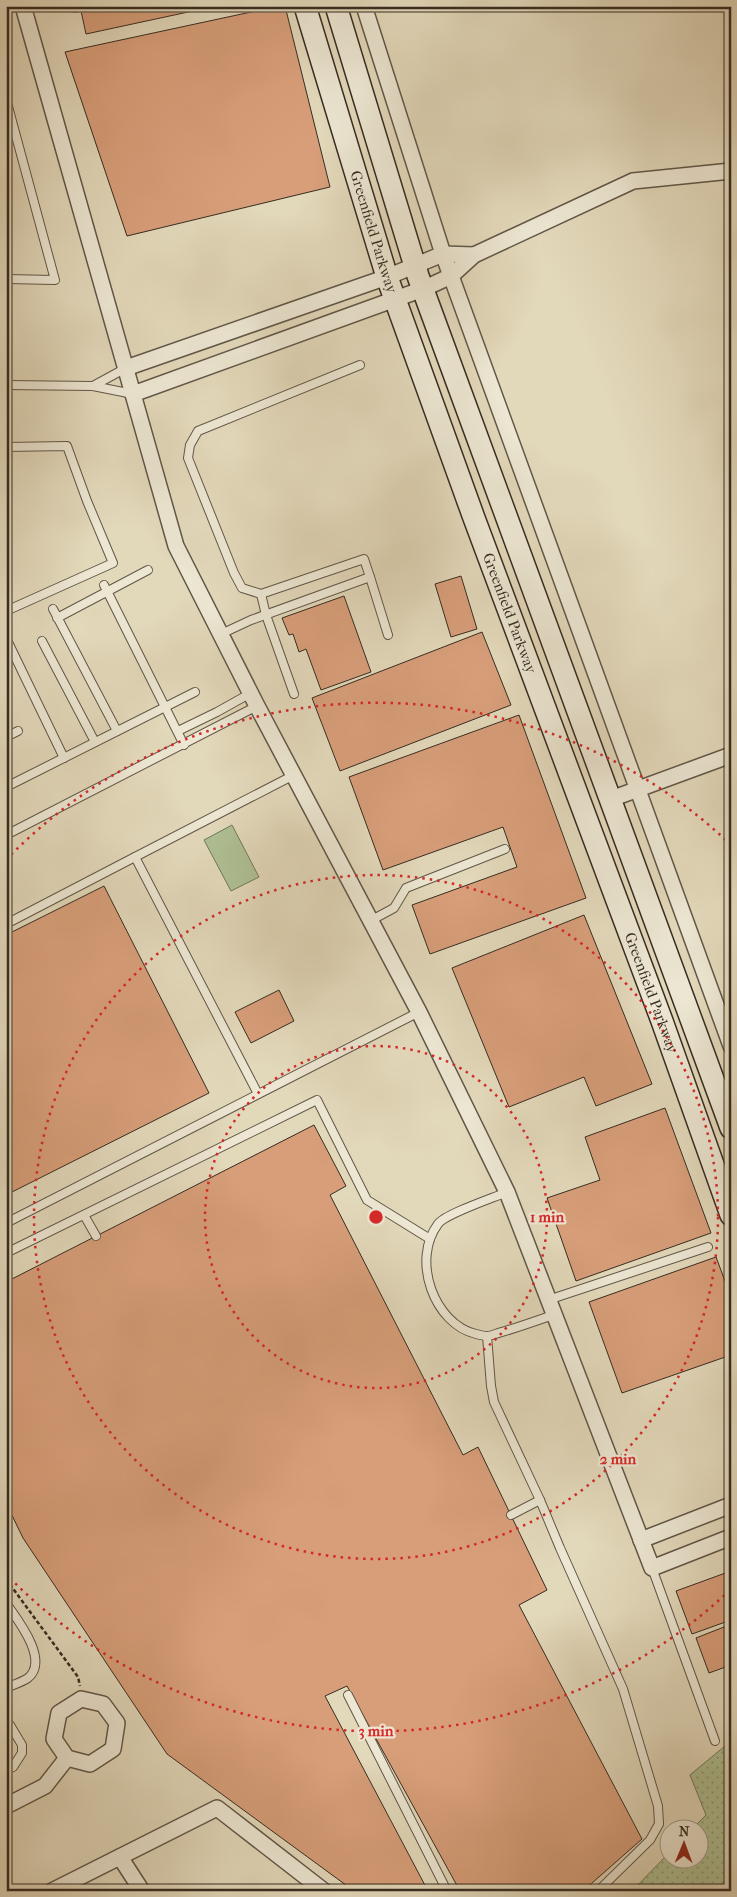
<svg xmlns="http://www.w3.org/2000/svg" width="737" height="1897" viewBox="0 0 737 1897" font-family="'IM FELL French Canon',serif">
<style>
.grass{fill:url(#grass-dots);stroke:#72765b}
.park{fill:#aec094;stroke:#72765b}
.building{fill:#d79e79;stroke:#362c22}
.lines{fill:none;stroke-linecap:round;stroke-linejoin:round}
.service-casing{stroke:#615748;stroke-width:10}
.minor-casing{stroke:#615748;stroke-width:18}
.secondary-casing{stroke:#362c22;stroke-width:24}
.path{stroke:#362c22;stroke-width:2.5;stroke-dasharray:4 2.5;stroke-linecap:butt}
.service{stroke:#ece6d2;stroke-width:8}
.minor{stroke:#ece6d2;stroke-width:15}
.secondary{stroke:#ece6d2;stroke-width:21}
.ring{fill:none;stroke:#d62828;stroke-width:2.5;stroke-dasharray:2.5 5}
.labels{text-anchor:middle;stroke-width:4.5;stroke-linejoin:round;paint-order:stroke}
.street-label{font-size:15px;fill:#362c22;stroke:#ece6d2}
.centre{fill:#d62828;stroke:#ece6d2;stroke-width:2.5}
.ring-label{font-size:15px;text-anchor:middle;font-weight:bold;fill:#d62828;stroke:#ece6d2;stroke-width:4.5;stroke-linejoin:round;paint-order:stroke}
</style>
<defs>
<pattern id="grass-dots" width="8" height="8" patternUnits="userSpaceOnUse" patternTransform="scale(1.25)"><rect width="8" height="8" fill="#aec094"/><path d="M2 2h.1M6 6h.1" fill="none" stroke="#8e9c78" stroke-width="1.8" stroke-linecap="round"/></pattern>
</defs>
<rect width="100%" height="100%" fill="#e2d8ba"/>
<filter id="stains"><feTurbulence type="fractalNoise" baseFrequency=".004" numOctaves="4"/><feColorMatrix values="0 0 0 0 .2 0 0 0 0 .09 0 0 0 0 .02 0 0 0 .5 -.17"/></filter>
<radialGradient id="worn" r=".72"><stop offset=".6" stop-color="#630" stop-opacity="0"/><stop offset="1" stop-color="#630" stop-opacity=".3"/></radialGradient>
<polygon class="grass" points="731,1744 731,1891 632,1891 669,1853 670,1860 700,1860 700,1830 692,1829 706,1815 690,1775 725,1746"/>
<polygon class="park" points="232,825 259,877 231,891 204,840"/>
<g class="building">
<polygon points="80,6 216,6 86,34"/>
<polygon points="279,6 285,6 330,187 127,236 65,52"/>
<polygon points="461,576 477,629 451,637 435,584"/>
<polygon points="344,596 371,672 321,690 306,649 299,652 293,634 289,635 282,618"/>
<polygon points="482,632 511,705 340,771 312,698"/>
<polygon points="519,715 586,898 430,954 412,905 517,867 503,827 383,870 349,777"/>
<polygon points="104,886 209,1093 6,1195 6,935"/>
<polygon points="584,915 652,1084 596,1106 584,1077 509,1107 452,968"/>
<polygon points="279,990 294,1021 251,1043 235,1012"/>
<polygon points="665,1108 711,1233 576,1281 547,1198 600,1180 585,1137"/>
<polygon points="314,1125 346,1186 330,1195 463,1455 478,1447 547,1590 519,1605 642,1839 583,1891 460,1891 347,1686 325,1696 428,1891 354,1891 167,1754 23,1538 6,1503 6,1282"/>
<polygon points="716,1257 731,1297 731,1355 622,1393 589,1302"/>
<polygon points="731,1571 731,1620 692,1634 676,1591"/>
<polygon points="729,1625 731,1630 731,1665 709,1673 696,1638"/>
</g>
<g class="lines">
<g class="service-casing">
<g id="service">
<polyline points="75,6 75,8"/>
<polyline points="6,99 55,280 6,279"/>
<polyline points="6,385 93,386 133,394"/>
<polyline points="93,386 126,368"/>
<polyline points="6,447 67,446 87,501 113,563 6,611"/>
<polyline points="104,585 184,745"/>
<polyline points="261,594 242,588 234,573 188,458 190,445 198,431 360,365"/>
<polyline points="53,609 117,731"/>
<polyline points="57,618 148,570"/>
<polyline points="221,634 251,620 370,577 388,635"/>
<polyline points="6,638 64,758"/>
<polyline points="42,641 95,742"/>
<polyline points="294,694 266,615 261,594 364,559 370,577"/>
<polyline points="178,731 217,712 251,693"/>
<polyline points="6,737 18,731"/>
<polyline points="6,787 195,692"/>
<polyline points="6,835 257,706"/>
<polyline points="135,857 294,775"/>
<polyline points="370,921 394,908 406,888 505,849"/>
<polyline points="6,924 135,857 258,1094"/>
<path d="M507,1192C493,1198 445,1214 438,1224C411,1260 434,1324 476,1334C480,1335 484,1336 487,1336C492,1336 497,1333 502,1332C519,1327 536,1321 553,1315"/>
<polyline points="84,1215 96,1236"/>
<polyline points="6,1223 419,1012"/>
<polyline points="6,1253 317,1100 367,1200 430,1239"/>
<polyline points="548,1300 708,1247"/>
<polyline points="487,1336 491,1386 494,1402 540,1500 560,1548 623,1689 658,1806 659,1824 650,1840 598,1891"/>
<polyline points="511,1515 540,1500"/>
<polyline points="652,1568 715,1741"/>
<path d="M6,1603C17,1619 50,1660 28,1678C22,1682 13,1685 6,1688"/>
<polyline points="348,1695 447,1891"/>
<polyline points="6,1725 10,1725 22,1745 22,1753 13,1767 6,1770"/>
</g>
</g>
<g class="minor-casing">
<g id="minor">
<polyline points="23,6 176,546 257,706 419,1012 507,1192 652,1568 731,1537"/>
<polyline points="364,6 443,254 731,1046"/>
<polyline points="126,368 387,277 443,254 474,255"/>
<polyline points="133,394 423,289 451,276 474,255 633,181 731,171"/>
<polyline points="611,799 731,755"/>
<polyline points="641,1540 731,1505"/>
<polygon points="81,1699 103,1704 117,1723 113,1749 90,1764 67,1758 54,1739 59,1713"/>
<polyline points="6,1806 45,1786 67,1758"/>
<polyline points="120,1857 142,1891"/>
<polyline points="52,1891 217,1808 324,1891"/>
</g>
</g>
<g class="secondary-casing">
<g id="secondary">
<path id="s1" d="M305,6L387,277L474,518L662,1021L731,1215"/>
<polyline points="336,6 418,276 731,1128"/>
</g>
</g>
<polyline class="path" points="6,1579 78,1677 80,1686"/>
<use href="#service" class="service"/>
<use href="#minor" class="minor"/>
<use href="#secondary" class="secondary"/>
</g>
<g class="ring">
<circle cx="376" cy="1217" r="171"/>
<circle cx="376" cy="1217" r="342"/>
<path d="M730 1590A514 514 0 0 1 6 1574M6 860A514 514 0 0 1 730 844"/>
</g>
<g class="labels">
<g class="street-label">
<text dy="5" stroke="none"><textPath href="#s1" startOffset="236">Greenfield Parkway</textPath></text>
<text dy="5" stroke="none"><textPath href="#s1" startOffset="641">Greenfield Parkway</textPath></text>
<text dy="5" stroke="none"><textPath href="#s1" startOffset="1046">Greenfield Parkway</textPath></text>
</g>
</g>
<circle cx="376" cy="1217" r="8" class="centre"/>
<g class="ring-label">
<text x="547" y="1222">1 min</text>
<text x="618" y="1464">2 min</text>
<text x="376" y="1736">3 min</text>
</g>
<rect width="737" height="1897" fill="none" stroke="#e2d8ba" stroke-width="25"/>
<rect x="8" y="8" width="722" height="1882" fill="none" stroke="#362c22" stroke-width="2.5"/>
<rect x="12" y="12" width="712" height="1872" fill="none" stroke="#362c22"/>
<g transform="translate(684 1844) rotate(1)"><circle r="24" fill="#ece6d2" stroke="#a39c8c"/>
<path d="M0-4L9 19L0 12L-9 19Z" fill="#8f2418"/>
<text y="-8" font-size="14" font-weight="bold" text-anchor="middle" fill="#362c22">N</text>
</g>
<rect width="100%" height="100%" filter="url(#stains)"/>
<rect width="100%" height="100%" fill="url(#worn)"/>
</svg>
